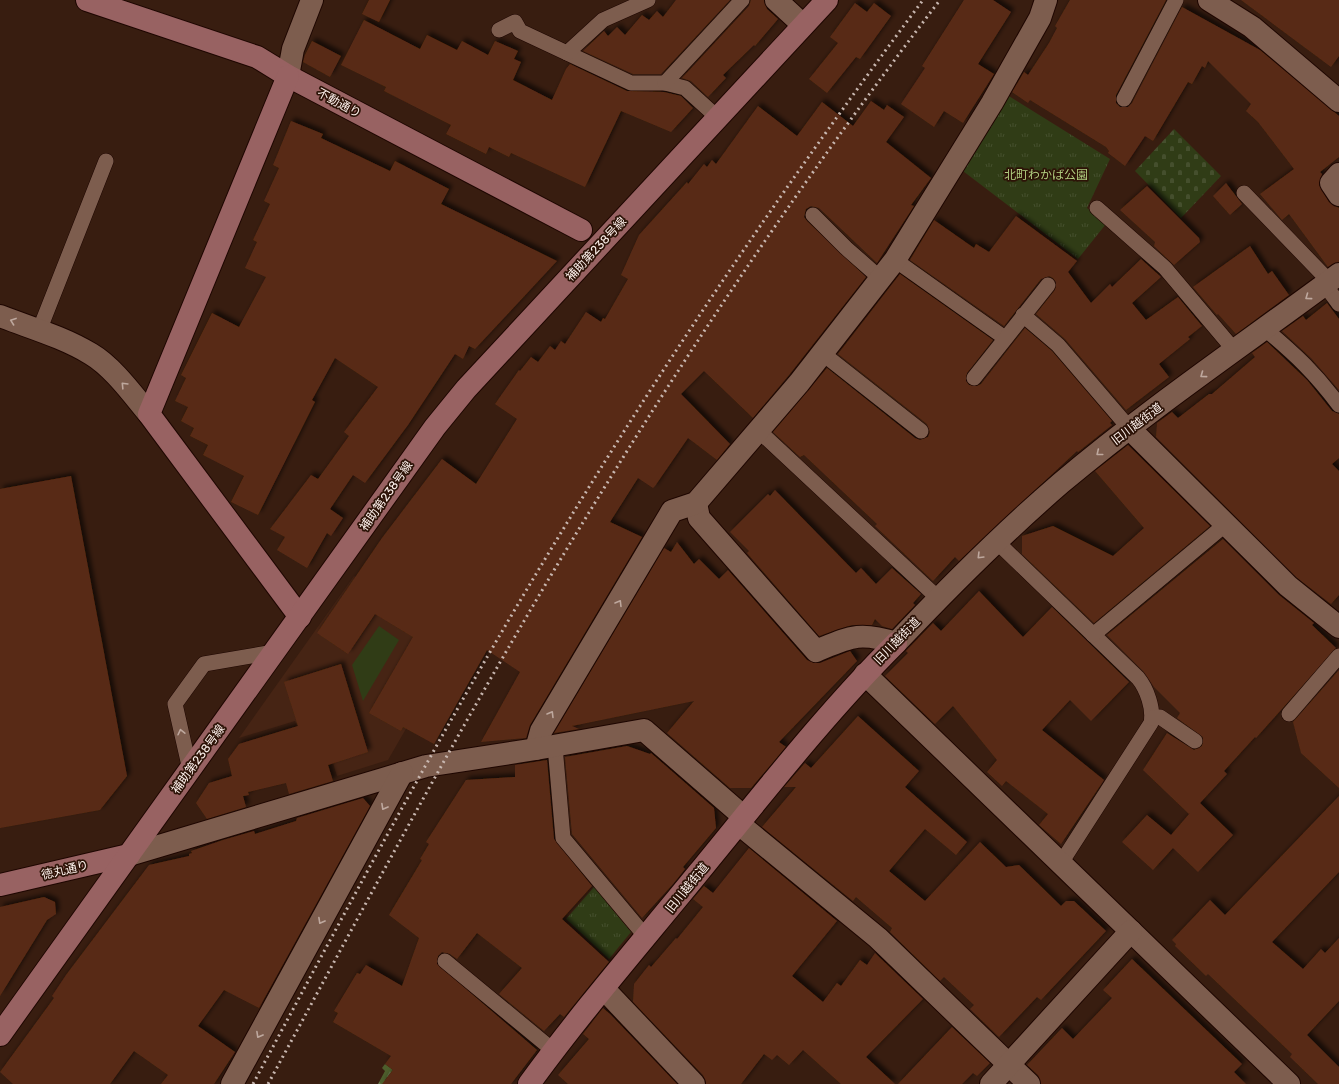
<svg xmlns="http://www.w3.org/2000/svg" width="1339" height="1084" viewBox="0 0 1339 1084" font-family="Rubik,'Noto Sans JP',sans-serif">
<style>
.built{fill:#462414}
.green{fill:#303c16}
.forest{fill:url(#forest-firs)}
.cemetery{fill:url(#cemetery-stones)}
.park{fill:url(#park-tufts)}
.building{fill:#592b14;filter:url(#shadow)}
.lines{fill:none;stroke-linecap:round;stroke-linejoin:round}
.lane-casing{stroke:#1e0600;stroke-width:16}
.street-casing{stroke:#1e0600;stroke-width:24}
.secondary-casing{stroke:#1e0600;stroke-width:24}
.lane{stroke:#7d5d4e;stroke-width:15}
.street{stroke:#7d5d4e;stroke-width:22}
.secondary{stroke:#986262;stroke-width:22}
.rail{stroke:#c8b7b0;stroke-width:3;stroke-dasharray:2 4;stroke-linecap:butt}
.oneway{stroke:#bea89e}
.labels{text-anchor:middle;stroke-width:3.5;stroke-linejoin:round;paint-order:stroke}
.street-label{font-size:12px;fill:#fef2ed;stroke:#2d1307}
.park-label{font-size:12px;fill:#b0cc7f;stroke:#2d1307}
</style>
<defs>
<pattern id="forest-firs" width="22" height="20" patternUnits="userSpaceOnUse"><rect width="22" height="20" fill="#4d5e2c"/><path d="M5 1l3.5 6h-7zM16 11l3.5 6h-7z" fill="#68764b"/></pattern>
<pattern id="cemetery-stones" width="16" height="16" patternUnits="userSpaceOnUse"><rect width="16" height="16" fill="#303c16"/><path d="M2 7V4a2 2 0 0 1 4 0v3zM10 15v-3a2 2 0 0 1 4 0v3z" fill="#454f2d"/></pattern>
<pattern id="park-tufts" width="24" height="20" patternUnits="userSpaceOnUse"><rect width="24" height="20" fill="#303c16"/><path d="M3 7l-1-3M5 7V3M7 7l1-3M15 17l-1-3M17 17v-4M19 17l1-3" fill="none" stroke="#454f2d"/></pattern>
<filter id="shadow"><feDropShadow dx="3.5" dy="-3.5" stdDeviation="2" flood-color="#0009"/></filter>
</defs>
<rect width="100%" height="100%" fill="#381d10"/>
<polygon class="built" points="354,576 380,594 479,602 388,760 337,776 323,731 300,737 295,721 239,738"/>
<polygon class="green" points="379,626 399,640 363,701 352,665"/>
<polygon class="forest" points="385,1064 393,1070 385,1080 389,1084 378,1084 385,1071 382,1068"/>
<polygon class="cemetery" points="1174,129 1221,176 1181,218 1135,171"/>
<g class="park">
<polygon points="1004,93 1110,159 1087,208 1106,224 1078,259 959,168"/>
<polygon points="594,887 631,932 609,959 566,919"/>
</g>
<g class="building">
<polygon points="369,0 390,0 379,22 362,14"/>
<polygon points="676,0 730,0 661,74 633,74 583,51 604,31 608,36 617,27 625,35 642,15 649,20 657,11 663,17"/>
<polygon points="751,0 764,0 767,9 778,19 755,46 754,45 723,75 726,78 708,97 691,81 682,78 749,6"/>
<polygon points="964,0 993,0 1011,12 978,64 994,74 963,123 944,111 934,127 901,104 925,68 922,66"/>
<polygon points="1070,0 1166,0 1116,95 1116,103 1120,107 1128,107 1132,103 1182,7 1260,50 1339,116 1339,157 1320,172 1322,174 1319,185 1329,202 1339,208 1339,262 1328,267 1289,214 1282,220 1260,194 1294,169 1258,122 1246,111 1251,104 1208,61 1205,68 1202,66 1192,84 1188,82 1153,141 1145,136 1125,166 1108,153 1109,151 1106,147 1030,100 1028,103 1012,92 1024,72 1028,75 1049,43 1057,28 1055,26"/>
<polygon points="1241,0 1339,0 1339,56 1331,67"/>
<polygon points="855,3 867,12 874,3 891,16 860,59 856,57 827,93 809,79 838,43 830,37"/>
<polygon points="364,20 420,49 427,35 457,50 462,41 488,55 495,41 518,51 514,59 521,62 513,80 552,100 566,69 570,64 627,91 664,92 681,96 693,108 671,132 621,111 585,187 511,153 509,157 489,147 486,154 446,134 451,125 384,91 386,87 341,65"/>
<polygon points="312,41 341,56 330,77 303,62 305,55"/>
<polygon points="871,101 884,110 887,105 904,117 886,142 931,178 911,205 914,206 877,263 819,208 811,206 806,209 804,217 807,221 866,277 789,375 753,418 704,371 681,394 730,444 717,460 688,438 655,486 653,488 638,478 610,522 642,537 530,725 526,738 481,742 520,672 487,650 434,744 403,727 401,731 369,713 413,637 375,614 348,654 317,633 382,538 442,459 476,484 517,419 495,404 519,370 520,371 531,357 538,362 550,346 555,350 561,341 565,344 586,312 601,322 603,318 605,319 628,279 621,275 639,235 687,182 688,184 704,164 707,167 712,160 716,164 758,106 797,136 822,102 853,126"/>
<polygon points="291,121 323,134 321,138 390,171 395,161 449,189 441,204 557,261 475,349 469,346 463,359 455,354 408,425 365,483 353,475 330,509 343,518 331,536 327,533 307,568 277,550 285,537 270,529 311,475 318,479 349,436 344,432 378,387 335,358 312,400 315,402 258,515 231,502 244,476 203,455 208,445 190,436 194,428 181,421 188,407 175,401 186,378 181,375 212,313 239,327 266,277 245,268 257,242 253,240 270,204 264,201 279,168 273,165"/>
<polygon points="1226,183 1242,204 1230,215 1213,196"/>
<polygon points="1147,186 1199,238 1200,242 1174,265 1154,246 1155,242 1120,210"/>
<polygon points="1016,216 1077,261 1068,272 1091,303 1110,284 1112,287 1141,259 1161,277 1132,303 1146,320 1178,297 1202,326 1188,337 1190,339 1159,364 1169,377 1126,410 1065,339 1036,314 1055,290 1056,282 1053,278 1049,276 1041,279 1004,326 910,260 934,220 974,248 976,244 989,252"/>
<polygon points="1250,246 1268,274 1272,271 1289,295 1236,334 1218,314 1217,315 1193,287"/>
<polygon points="900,274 993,340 967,373 966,381 969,385 977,386 981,384 1025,328 1052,351 1112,421 1110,423 1112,425 1078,452 1077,451 959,561 955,557 933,581 875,526 877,524 804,455 800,457 773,432 827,368 915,438 920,440 928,437 930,432 927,424 838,354"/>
<polygon points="1327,303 1339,319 1339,390 1311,358 1282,331 1303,316 1306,320"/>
<polygon points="1267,342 1307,380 1332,411 1339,414 1339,458 1332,464 1339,471 1339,595 1331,604 1296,577 1156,437 1157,423 1172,412 1178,418 1209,394 1212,394 1255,357 1252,353"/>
<polygon points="1128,445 1210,526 1094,623 1022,554 1022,536 1053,526 1113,556 1144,528 1095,471"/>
<polygon points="71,476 127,776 100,810 0,828 0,489"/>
<polygon points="775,490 856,573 861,568 876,584 892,568 921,594 913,603 915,605 892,629 882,626 875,619 872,625 852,625 819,636 747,553 749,551 730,532 768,494 770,496"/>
<polygon points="1223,539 1279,595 1314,623 1312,625 1336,648 1256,738 1255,737 1224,771 1227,774 1200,803 1233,835 1198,872 1173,848 1153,870 1122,842 1147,815 1171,835 1196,806 1189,814 1143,770 1167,733 1194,750 1202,746 1203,737 1177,718 1180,713 1154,687 1144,672 1107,635"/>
<polygon points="677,542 694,564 699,559 719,579 728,570 807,660 814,663 820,663 850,651 857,661 779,742 786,747 751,788 730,788 667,733 694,701 572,726 579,729 554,733 664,548 671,552"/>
<polygon points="979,591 1023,637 1052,607 1129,682 1091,721 1070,700 1042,730 1104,780 1061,844 1039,825 1048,814 1006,781 1002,786 987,772 997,760 953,706 935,724 885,676 908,653 906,651 933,623 941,631"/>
<polygon points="341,664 368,752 328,765 333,781 289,794 286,783 248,792 249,795 243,796 246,807 207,819 196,803 209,783 232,776 228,759 239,744 298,726 284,682"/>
<polygon points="1339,670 1339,788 1301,753 1293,722"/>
<polygon points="858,716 919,771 905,787 967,842 956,855 925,829 889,871 925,901 980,842 1006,867 1019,865 1061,906 1066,901 1074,901 1106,931 1041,1000 1037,997 999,1037 970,1009 974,1005 944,977 940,981 890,932 892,928 856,897 853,901 762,827 796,787 784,787 805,763 811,768"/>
<polygon points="627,746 650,754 651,753 714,808 716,828 683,867 685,869 673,884 642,918 572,834 565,757"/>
<polygon points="547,760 554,839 592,886 562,919 609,962 564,1017 560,1014 544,1031 499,994 522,968 477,933 457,959 450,954 442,952 438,956 437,964 537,1050 511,1084 382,1084 393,1070 385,1064 391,1056 333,1022 338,1013 334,1011 357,973 360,974 366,965 402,986 419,938 389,915 422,860 420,859 429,844 426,842 466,780 515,777 515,765"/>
<polygon points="1339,796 1339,872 1272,942 1303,969 1321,949 1325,953 1339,938 1339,1001 1307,1035 1339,1067 1339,1084 1318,1084 1290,1057 1292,1054 1208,974 1206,976 1175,946 1176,944 1172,940 1210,900 1225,915"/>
<polygon points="363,798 370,806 259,1008 224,990 198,1026 235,1052 214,1084 161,1084 168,1075 134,1051 110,1084 13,1084 0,1072 54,998 52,996 66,975 149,865 189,856 189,854 192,853 191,851 223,840 254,831 255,834 296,821 297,818"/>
<polygon points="749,848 837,921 792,976 823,1002 837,983 841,986 860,960 867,965 875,953 923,999 866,1057 895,1084 841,1084 803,1050 789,1065 777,1055 772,1060 764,1054 741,1084 706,1084 703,1075 633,1002 634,984 649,965 651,967 676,938 677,939 703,907 693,899 704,886 713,893"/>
<polygon points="44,897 55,902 56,914 47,920 0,996 0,907"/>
<polygon points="1132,959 1242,1064 1234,1072 1246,1084 1041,1084 1038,1075 1027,1065 1062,1028 1073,1039 1112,998 1103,990"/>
<polygon points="603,1008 610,1014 677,1084 568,1084 558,1075 589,1039 583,1034"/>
<polygon points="952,1027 990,1063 977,1076 973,1073 962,1084 898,1084"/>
</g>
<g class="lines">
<g class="lane-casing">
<g id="lane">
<polyline points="499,30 515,22 520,31 631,83 665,83 685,88 718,118"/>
<polyline points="567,53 603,20 648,0"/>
<polyline points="665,83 742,0"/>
<polyline points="1124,99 1176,0"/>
<polyline points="1244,193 1329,281"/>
<polyline points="1097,208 1165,268 1235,351"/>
<polyline points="813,215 846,248 880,278"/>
<polyline points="895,260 1005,338"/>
<polyline points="1325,285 1339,304"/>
<polyline points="1023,315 1058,345 1130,429"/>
<path d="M1265,329C1296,355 1315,373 1339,405"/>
<polyline points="39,331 106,161"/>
<polyline points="822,353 921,431"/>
<polyline points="974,378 1048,285"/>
<polyline points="759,431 939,599"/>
<path d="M996,541L1138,678C1147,689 1154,709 1151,723L1061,863"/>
<polyline points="1093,635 1226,524"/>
<polyline points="1289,714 1339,656"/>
<polyline points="1152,718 1160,717 1195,741"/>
<polyline points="555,746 563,838 646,937"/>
<polyline points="190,770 175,704 204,664 274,652"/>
<polyline points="445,961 554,1051"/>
</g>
</g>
<g class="street-casing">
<g id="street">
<polyline points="776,0 803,25"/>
<polyline points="1209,0 1252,27 1339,101"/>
<polyline points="288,76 293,49 312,0"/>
<polyline points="1339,174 1331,183 1339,195"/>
<path d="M0,316C31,328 63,337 91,354C113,367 133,395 149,414"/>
<polyline points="1130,429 1288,586 1339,627"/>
<path d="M696,503L699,518L816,651C850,637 859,631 896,643C949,587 1003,533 1061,483C1150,408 1246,343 1339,274"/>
<polyline points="865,674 1289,1084"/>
<polyline points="536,749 541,731 672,511 696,503 799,383 895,260 992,103 1040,18 1046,0"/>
<polyline points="739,824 878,938 1029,1084"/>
<polyline points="129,855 383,779 426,766 536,749 644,730 744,817"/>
<polyline points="604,989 694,1084"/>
<polyline points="232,1084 402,773"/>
<polyline points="991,1084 1131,931"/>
</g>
</g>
<g class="secondary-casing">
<g id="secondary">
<polyline points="87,0 257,57 288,76 581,230"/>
<polyline points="288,76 149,414 300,617"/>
<polyline points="0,885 129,855"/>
<polyline points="0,1035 435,427 466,389 827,0"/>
<path d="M529,1084C582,1011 642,942 699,872C763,794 825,714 896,643"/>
</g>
</g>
<use href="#lane" class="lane"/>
<use href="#street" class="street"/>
<use href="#secondary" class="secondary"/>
<g class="rail">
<path d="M253,1084C351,901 448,718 556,541C669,354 792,175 923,0"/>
<path d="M268,1084C370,896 470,707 582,524C692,343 811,168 940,0"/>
</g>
</g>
<defs><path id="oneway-chevron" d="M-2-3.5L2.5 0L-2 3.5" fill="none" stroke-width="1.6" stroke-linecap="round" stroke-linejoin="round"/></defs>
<g class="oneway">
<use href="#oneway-chevron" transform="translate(1308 297) rotate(144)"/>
<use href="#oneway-chevron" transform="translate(13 321) rotate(-160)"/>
<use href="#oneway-chevron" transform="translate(1203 375) rotate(144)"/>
<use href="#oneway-chevron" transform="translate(124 385) rotate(-134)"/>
<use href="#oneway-chevron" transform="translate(1099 453) rotate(141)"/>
<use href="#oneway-chevron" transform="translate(980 556) rotate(135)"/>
<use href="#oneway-chevron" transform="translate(619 603) rotate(-59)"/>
<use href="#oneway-chevron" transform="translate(551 714) rotate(-59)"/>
<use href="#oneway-chevron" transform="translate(181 732) rotate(-103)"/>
<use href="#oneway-chevron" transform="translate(384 807) rotate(119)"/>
<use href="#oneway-chevron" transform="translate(321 921) rotate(119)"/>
<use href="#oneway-chevron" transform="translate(259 1035) rotate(119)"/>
</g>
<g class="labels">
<g class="street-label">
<text transform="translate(339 103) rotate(28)" y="4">不動通り</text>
<text transform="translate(596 249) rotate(-47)" y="4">補助第238号線</text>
<text transform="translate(1137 424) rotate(-37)" y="4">旧川越街道</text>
<text transform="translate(386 496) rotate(-55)" y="4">補助第238号線</text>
<text transform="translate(897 641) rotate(-46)" y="4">旧川越街道</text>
<text transform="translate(198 759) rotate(-54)" y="4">補助第238号線</text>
<text transform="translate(65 870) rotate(-13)" y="4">徳丸通り</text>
<text transform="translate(687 888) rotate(-51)" y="4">旧川越街道</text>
</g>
<g class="park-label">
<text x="1046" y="179">北町わかば公園</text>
</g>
</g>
</svg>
